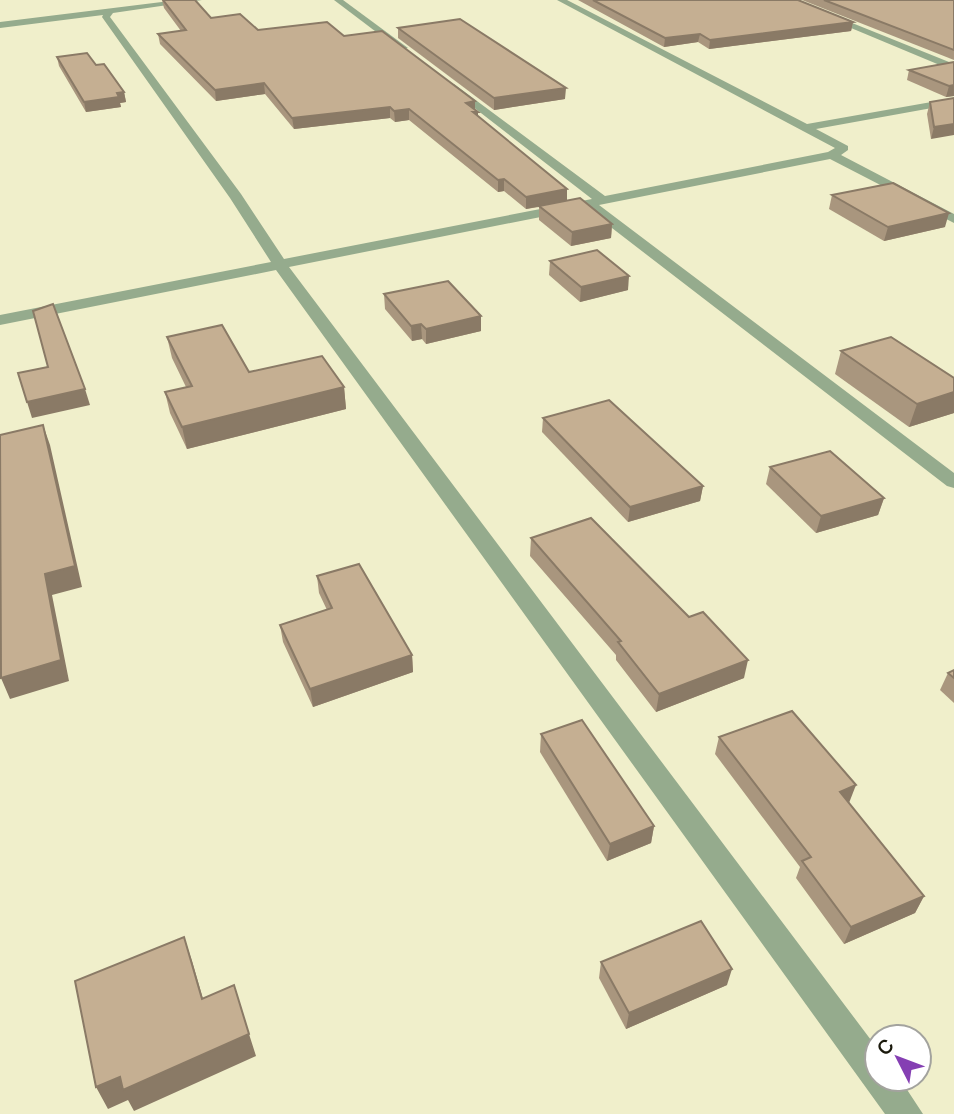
<svg xmlns="http://www.w3.org/2000/svg" width="954" height="1114" viewBox="0 0 954 1114" font-family="Manrope,sans-serif">
<style>
.lines{fill:none;stroke-linecap:round;stroke-linejoin:round}
.minor{fill:#95ab8d;fill-rule:evenodd}
.wall{fill:#a9967e}
.shaded-wall{fill:#8a7a66}
.building{fill:#c5af92;stroke:#8a7a66;stroke-width:2}
</style>
<rect width="100%" height="100%" fill="#f0efcb"/>
<g class="lines">
<g class="minor">
<polygon points="178,0 202,0 113,13 110,17 241,194 284,259 592,199 450,89 449,87 454,84 605,196 828,152 835,148 557,0 567,0 807,124 954,98 954,104 816,129 848,146 848,150 841,155 954,214 954,223 830,159 599,205 954,473 954,488 947,486 586,208 289,267 877,1048 877,1079 900,1079 923,1114 885,1114 276,270 0,325 0,315 271,262 230,198 102,17 103,15 0,28 0,22"/>
<polygon points="334,0 343,0 408,48 400,50"/>
<polygon points="784,0 795,0 954,64 954,71"/>
</g>
</g>
<g class="wall">
<polygon points="162,0 211,18 258,30 344,36 475,101 475,110 478,116 567,189 567,201 612,224 611,238 571,246 539,220 539,207 526,209 504,191 498,192 409,120 395,122 390,118 294,129 265,94 216,101 160,44 158,34 181,31 164,8"/>
<polygon points="578,0 798,0 853,22 851,31 709,49 698,42 664,47"/>
<polygon points="802,0 954,0 954,60"/>
<polygon points="398,28 565,99 494,110 398,38"/>
<polygon points="57,57 96,65 124,92 126,102 120,103 121,107 86,112 59,66"/>
<polygon points="954,62 954,96 946,97 907,80 909,70"/>
<polygon points="954,98 931,139 927,114 930,102"/>
<polygon points="832,195 945,227 884,241 829,209"/>
<polygon points="550,261 628,290 580,302 549,275"/>
<polygon points="384,294 481,331 426,344 422,339 412,341 385,309"/>
<polygon points="167,337 249,372 344,387 346,409 187,449 170,413 165,392 186,387 172,358"/>
<polygon points="841,351 954,378 954,413 909,427 835,374"/>
<polygon points="543,418 703,486 700,501 628,522 542,432"/>
<polygon points="770,467 884,498 878,515 816,533 766,484"/>
<polygon points="531,538 744,678 656,712 616,660 616,655 530,556"/>
<polygon points="317,576 412,655 413,672 313,707 283,642 280,625 327,610 319,593"/>
<polygon points="954,670 954,703 940,690 948,673"/>
<polygon points="541,734 654,826 651,843 607,861 540,752"/>
<polygon points="719,737 849,803 924,896 915,913 844,944 796,878 800,867 715,754"/>
<polygon points="601,962 727,985 626,1029 599,978"/>
</g>
<g class="shaded-wall">
<polygon points="853,22 851,31 709,49 710,40"/>
<polygon points="700,34 698,42 664,47 665,38"/>
<polygon points="264,83 265,94 216,101 215,90"/>
<polygon points="954,85 954,96 946,97 949,86"/>
<polygon points="566,88 565,99 494,110 494,98"/>
<polygon points="124,92 126,102 120,103 121,107 86,112 84,102"/>
<polygon points="475,101 475,112 478,112 478,123 466,103"/>
<polygon points="390,107 390,118 294,129 292,118"/>
<polygon points="409,109 409,120 395,122 394,111"/>
<polygon points="954,124 954,135 931,139 934,127"/>
<polygon points="504,179 504,191 498,192 498,180"/>
<polygon points="567,189 567,201 526,209 526,197"/>
<polygon points="949,213 945,227 884,241 888,227"/>
<polygon points="612,224 611,238 571,246 572,232"/>
<polygon points="629,276 628,290 580,302 581,287"/>
<polygon points="481,316 481,331 426,344 426,329"/>
<polygon points="421,324 422,339 412,341 411,326"/>
<polygon points="344,387 346,409 187,449 182,427"/>
<polygon points="85,389 90,405 32,418 27,402"/>
<polygon points="954,392 954,413 909,427 917,404"/>
<polygon points="43,425 50,445 82,587 52,595 69,681 10,699 1,678 45,574"/>
<polygon points="703,486 700,501 628,522 630,507"/>
<polygon points="884,498 878,515 816,533 821,516"/>
<polygon points="412,655 413,672 313,707 310,689"/>
<polygon points="748,660 744,678 656,712 659,694"/>
<polygon points="856,785 849,803 833,809 840,792"/>
<polygon points="654,826 651,843 607,861 610,844"/>
<polygon points="924,896 915,913 844,944 851,927"/>
<polygon points="184,937 192,961 210,1023 202,999"/>
<polygon points="732,969 727,985 626,1029 629,1013"/>
<polygon points="249,1034 256,1056 134,1111 128,1100 108,1109 96,1087 120,1077"/>
</g>
<g class="building">
<polygon points="163,0 195,0 211,18 240,14 258,30 327,22 344,36 382,31 475,101 466,103 478,112 473,112 567,189 526,197 504,179 498,180 409,109 394,111 390,107 292,118 264,83 215,90 158,34 186,30"/>
<polygon points="593,0 798,0 853,22 710,40 700,34 665,38"/>
<polygon points="824,0 954,0 954,50"/>
<polygon points="460,19 566,88 494,98 398,28"/>
<polygon points="87,53 96,65 104,64 124,92 117,93 119,97 84,102 57,57"/>
<polygon points="954,62 954,85 949,86 909,70"/>
<polygon points="954,98 954,124 934,127 930,102"/>
<polygon points="893,183 949,213 888,227 832,195"/>
<polygon points="580,198 612,224 572,232 539,206"/>
<polygon points="597,250 629,276 581,287 550,261"/>
<polygon points="448,281 481,316 426,329 421,324 411,326 384,294"/>
<polygon points="53,304 85,389 27,402 18,373 48,367 33,311"/>
<polygon points="222,325 249,372 322,356 344,387 182,427 165,392 192,386 167,337"/>
<polygon points="891,337 954,378 954,392 917,404 841,351"/>
<polygon points="609,400 703,486 630,507 543,418"/>
<polygon points="43,425 75,566 45,574 61,660 1,678 0,435"/>
<polygon points="830,451 884,498 821,516 770,467"/>
<polygon points="591,518 689,617 703,612 748,660 659,694 618,642 621,641 531,538"/>
<polygon points="359,564 412,655 310,689 280,625 332,608 317,576"/>
<polygon points="954,670 954,678 948,673"/>
<polygon points="792,711 856,785 840,792 924,896 851,927 802,861 811,857 719,737"/>
<polygon points="582,720 654,826 610,844 541,734"/>
<polygon points="701,921 732,969 629,1013 601,962"/>
<polygon points="184,937 202,999 234,985 249,1034 123,1090 120,1077 96,1087 75,981"/>
</g>
<g transform="translate(898 1058) rotate(312)"><circle r="33" fill="#ffffff" stroke="#a3a39e" stroke-width="2"/>
<path d="M0-5L12 26L0 18L-12 26Z" fill="#853fb3"/>
<text y="-10" font-size="19" font-weight="bold" text-anchor="middle" fill="#1a190c">С</text>
</g>
</svg>
